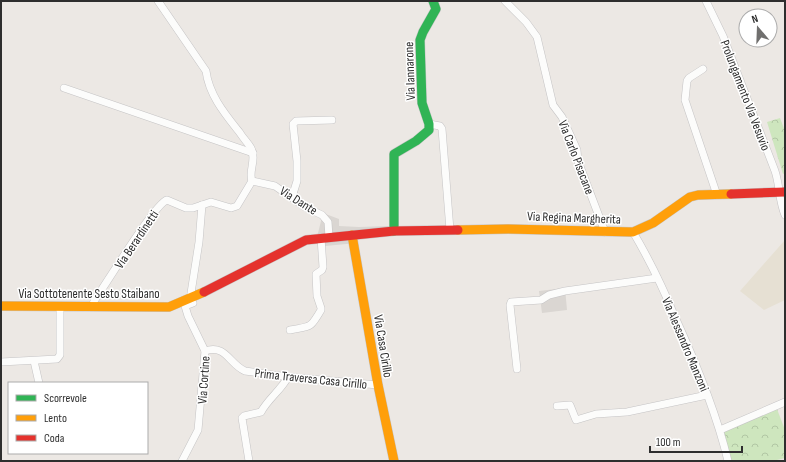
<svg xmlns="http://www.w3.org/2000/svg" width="786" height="462" viewBox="0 0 786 462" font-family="'Sofia Sans Condensed',sans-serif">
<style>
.education{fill:#e6e0d3}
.park{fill:url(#park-crowns)}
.plaza{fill:#dad6d2}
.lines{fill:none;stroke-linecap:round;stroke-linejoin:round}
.street-casing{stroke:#c5c4c5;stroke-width:8}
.fast-casing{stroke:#c5c4c5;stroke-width:10}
.slow-casing{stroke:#c5c4c5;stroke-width:10}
.jam-casing{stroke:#c5c4c5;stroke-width:10}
.street{stroke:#fcfcfb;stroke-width:7}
.fast{stroke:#30b455;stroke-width:9}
.slow{stroke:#ff9f0a;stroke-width:9}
.jam{stroke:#e5322d;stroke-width:9}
.labels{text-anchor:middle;stroke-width:3;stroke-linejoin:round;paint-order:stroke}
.street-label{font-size:13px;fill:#2e2e2e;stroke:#fff}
</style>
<defs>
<pattern id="park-crowns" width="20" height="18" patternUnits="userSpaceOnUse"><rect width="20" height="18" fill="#cee6be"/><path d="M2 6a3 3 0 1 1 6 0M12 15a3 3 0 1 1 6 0" fill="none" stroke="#b1c6a4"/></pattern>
</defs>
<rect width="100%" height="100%" fill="#ece8e4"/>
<polygon class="education" points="785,240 785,300 764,310 740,291"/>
<g class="park">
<polygon points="780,118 785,131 785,173 783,174 767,122"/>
<polygon points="777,409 785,430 785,458 773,461 731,461 724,432"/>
</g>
<g class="plaza">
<polygon points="323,213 339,219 339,226 359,227 389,226 389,235 357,239 357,243 325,246 320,249 316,241"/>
<polygon points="565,288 567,310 542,313 539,291"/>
</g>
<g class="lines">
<g class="street-casing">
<g id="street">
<path d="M158,1L206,71C209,95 225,114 240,133C243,138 248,143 251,148C257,160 248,171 252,181"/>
<polyline points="505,1 526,22 537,37 553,105 562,117 577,150 578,161 605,232"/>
<path d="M706,1L723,36L775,171C780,186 779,202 785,215"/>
<polyline points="703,69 689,78 687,81 685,100 717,195"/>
<polyline points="64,88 253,153"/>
<polyline points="429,124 440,126 442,129 450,230"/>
<polyline points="252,181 275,186 305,207 322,215 328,222 329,237"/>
<polyline points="292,197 297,181 297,161 293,124 296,121 332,120"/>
<path d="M633,232C649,259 663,288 675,317C696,363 716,411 728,461"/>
<polyline points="191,299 191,293 199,242 202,205"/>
<path d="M92,307L94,301C105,286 155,203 167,200L186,208H193L211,202L231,208L237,206L252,181"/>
<path d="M290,330C311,326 310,329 321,310V308L317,296L316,274L322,270L323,267L321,238"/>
<path d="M205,351C226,344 229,364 245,371L288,377L378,385"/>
<polyline points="34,361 39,383"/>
<polyline points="1,362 57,359 60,355 60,306"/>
<polyline points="517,369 510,305 511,302 541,300 549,295 565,291 657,278"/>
<polyline points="557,406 570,405 576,420 596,414 627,412 707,395"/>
<polyline points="720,430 785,402"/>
<polyline points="182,461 198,430 205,351 188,316 185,306 193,303"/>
<path d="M249,461L242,418L244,416L261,412C268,399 281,390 288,377"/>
</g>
</g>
<g class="fast-casing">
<polyline id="fast" points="394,231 394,154 416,141 429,130 429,124 422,103 420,40 423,32 436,9 433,1"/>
</g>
<g class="slow-casing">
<g id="slow">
<polyline points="458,230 508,229 633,232 653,223 690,197 698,195 731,194"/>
<polyline points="352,235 378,385 394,461"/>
<polyline points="1,306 169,307 204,292"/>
</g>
</g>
<g class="jam-casing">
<g id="jam">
<polyline points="731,194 785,192"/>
<polyline points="204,292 306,240 394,231 458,230"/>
</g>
</g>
<use href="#street" class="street"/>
<use href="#fast" class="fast"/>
<use href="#slow" class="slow"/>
<use href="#jam" class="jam"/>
</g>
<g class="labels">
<g class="street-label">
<text transform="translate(409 71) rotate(-92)" y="5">Via Iannarone</text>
<text transform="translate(746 95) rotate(69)" y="5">Prolungamento Via Vesuvio</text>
<text transform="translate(577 157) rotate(69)" y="5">Via Carlo Pisacane</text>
<text transform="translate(299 200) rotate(32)" y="5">Via Dante</text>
<text transform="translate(574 217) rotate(2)" y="5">Via Regina Margherita</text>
<text transform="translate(136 239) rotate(-56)" y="5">Via Berardinetti</text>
<text x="89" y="298">Via Sottotenente Sesto Staibano</text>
<text transform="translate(686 344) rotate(67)" y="5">Via Alessandro Manzoni</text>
<text transform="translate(384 346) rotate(81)" y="5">Via Casa Cirillo</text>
<text transform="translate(311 378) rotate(6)" y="5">Prima Traversa Casa Cirillo</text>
<text transform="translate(203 380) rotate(-86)" y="5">Via Cortine</text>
</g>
</g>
<rect width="786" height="462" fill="none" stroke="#2e2e2e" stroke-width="4"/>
<rect x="8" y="382" width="140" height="72" fill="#ffffff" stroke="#ababab"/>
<rect x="16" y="395" width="20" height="6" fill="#30b455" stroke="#ababab"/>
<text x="44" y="402" font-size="12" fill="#2e2e2e">Scorrevole</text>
<rect x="16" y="415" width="20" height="6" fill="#ff9f0a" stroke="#ababab"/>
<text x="44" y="422" font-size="12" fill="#2e2e2e">Lento</text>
<rect x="16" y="435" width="20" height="6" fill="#e5322d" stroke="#ababab"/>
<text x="44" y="442" font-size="12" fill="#2e2e2e">Coda</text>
<g transform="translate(758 28) rotate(341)"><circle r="19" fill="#ffffff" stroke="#ababab"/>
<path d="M0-3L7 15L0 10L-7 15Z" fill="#706f6e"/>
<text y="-6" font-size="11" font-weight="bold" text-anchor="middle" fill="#2e2e2e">N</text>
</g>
<path d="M650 446v6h92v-6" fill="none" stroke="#2e2e2e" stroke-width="2"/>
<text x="656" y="446" font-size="12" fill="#2e2e2e" stroke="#ffffff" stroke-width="3" paint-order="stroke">100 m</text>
</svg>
